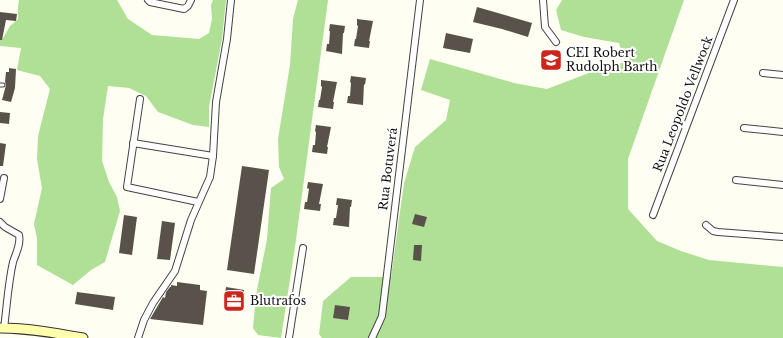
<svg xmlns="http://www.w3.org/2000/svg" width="783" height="338" viewBox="0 0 783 338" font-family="'Libre Baskerville',serif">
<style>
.forest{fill:#afe096}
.building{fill:#59524b}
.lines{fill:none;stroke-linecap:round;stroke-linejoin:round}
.lane-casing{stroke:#434343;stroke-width:5}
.street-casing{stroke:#434343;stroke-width:8}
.secondary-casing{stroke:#323232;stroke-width:11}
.lane{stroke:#fff;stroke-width:3}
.street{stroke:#fff;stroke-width:6}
.secondary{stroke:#ffffad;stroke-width:9}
.labels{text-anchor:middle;stroke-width:4;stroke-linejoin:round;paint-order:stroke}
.poi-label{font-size:12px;fill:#101010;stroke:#fff;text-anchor:start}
.street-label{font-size:12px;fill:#101010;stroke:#fff}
</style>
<rect width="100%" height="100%" fill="#fffef2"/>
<g class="forest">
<polygon points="19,0 117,0 128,19 152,35 199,39 209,33 212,19 211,5 213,0 226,0 222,39 209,107 209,127 193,125 158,112 146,96 129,88 108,86 103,119 102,161 109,182 117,197 120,211 105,262 91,270 73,285 37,265 37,238 34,224 42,188 37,159 38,136 50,89 40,76 17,70 21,48 0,46 0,38 3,38 10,26 18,19 18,7"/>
<polygon points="298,0 328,0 295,247 281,338 258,335 253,328 256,295 267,239 271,188 284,179 279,167 278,139 290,65 293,19"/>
<polygon points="562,0 684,0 628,159 628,209 657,241 681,251 709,260 783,267 783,338 322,338 319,334 323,301 351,277 391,277 404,183 415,147 446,120 450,100 421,90 430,59 514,83 547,89 589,73 625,62 619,43 584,37 561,30 556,10"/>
</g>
<g class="building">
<polygon points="477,7 532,23 528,37 502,29 473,22"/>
<polygon points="0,12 17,14 16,21 6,20 2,40 0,40"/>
<polygon points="357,19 373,21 369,41 370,41 369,48 354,46 355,39 356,39 358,26 357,25"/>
<polygon points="330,24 345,26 344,33 343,33 342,54 326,51 327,44 329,44 330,31 329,31"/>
<polygon points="446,33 473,39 470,53 443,48"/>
<polygon points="9,68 16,69 15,88 11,102 2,100 6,85 5,82 6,72 9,72"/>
<polygon points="351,76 366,78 365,85 364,84 363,105 347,103 348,96 350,96 351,83 350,82"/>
<polygon points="321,80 337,82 333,102 334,102 333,109 318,107 319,100 320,100 322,87 321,86"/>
<polygon points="0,112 10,113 9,124 0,123"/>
<polygon points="316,125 331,127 327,147 328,147 327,154 312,152 313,145 315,145 316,132 315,131"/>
<polygon points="0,143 6,144 3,166 0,166"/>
<polygon points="242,166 269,170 254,274 227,270"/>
<polygon points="308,182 323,184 319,204 321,204 320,211 304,209 305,202 307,202 309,189 307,188"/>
<polygon points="337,198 352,200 351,207 350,207 349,227 333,225 334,218 336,218 338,205 336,205"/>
<polygon points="415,214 427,217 424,227 412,224"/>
<polygon points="124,215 137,217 132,255 119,253"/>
<polygon points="162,221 175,223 170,260 157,259"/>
<polygon points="414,245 422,245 421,261 413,260"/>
<polygon points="177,282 200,285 200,290 207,291 203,325 150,319 163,297 165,298 166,292 170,287 171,287 171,285 177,286"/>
<polygon points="226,287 244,290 242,305 224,302"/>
<polygon points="77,292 115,297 113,310 75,304"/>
<polygon points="335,305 350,307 348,320 333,318"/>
</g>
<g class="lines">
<g class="lane-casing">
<polyline id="lane" points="0,85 3,85"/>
</g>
<g class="street-casing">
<g id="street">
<polyline points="148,0 150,2 184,9 188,6 191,0"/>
<polyline points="543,0 545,27 556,42"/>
<polyline points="763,73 783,75"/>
<polyline points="140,99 127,187 198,202"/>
<polyline points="744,128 783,132"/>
<polyline points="133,143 213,156"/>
<polyline points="736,180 783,185"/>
<polyline points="0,199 4,178"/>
<polyline points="653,215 734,0"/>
<path d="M0,222L5,227L19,235C21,244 16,253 13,262C8,284 7,306 4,328"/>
<polyline points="706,225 713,231 718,232 783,237"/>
<polyline points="138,338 144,320 153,303 175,271 191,220 210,177 213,156 216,102 227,39 231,0"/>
<polyline points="289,338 303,248"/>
<polyline points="372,338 378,325 382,316 420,0"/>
</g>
</g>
<g class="secondary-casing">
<path id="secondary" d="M0,328C28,328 56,333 83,338"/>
</g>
<use href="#lane" class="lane"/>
<use href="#street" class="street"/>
<use href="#secondary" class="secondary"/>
</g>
<defs>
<g id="school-square" transform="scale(1.15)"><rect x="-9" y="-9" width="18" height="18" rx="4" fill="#cc261b" stroke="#fff"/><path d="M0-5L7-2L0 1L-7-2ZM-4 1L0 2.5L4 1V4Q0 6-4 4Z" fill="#fff"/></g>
<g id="office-square" transform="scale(1.15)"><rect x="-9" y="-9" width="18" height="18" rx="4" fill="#cc261b" stroke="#fff"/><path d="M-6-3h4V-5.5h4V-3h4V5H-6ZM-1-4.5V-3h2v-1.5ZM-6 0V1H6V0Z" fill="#fff"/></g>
</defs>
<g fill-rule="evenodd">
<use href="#school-square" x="551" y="60"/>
<use href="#office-square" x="234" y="301"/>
</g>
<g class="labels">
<g class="poi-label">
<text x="566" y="57">CEI Robert<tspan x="566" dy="14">Rudolph Barth</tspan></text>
<text x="250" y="305">Blutrafos</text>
</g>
<g class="street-label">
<text transform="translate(683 104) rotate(-69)" y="4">Rua Leopoldo Vellwock</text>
<text transform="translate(388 169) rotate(-83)" y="4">Rua Botuverá</text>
</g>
</g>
</svg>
